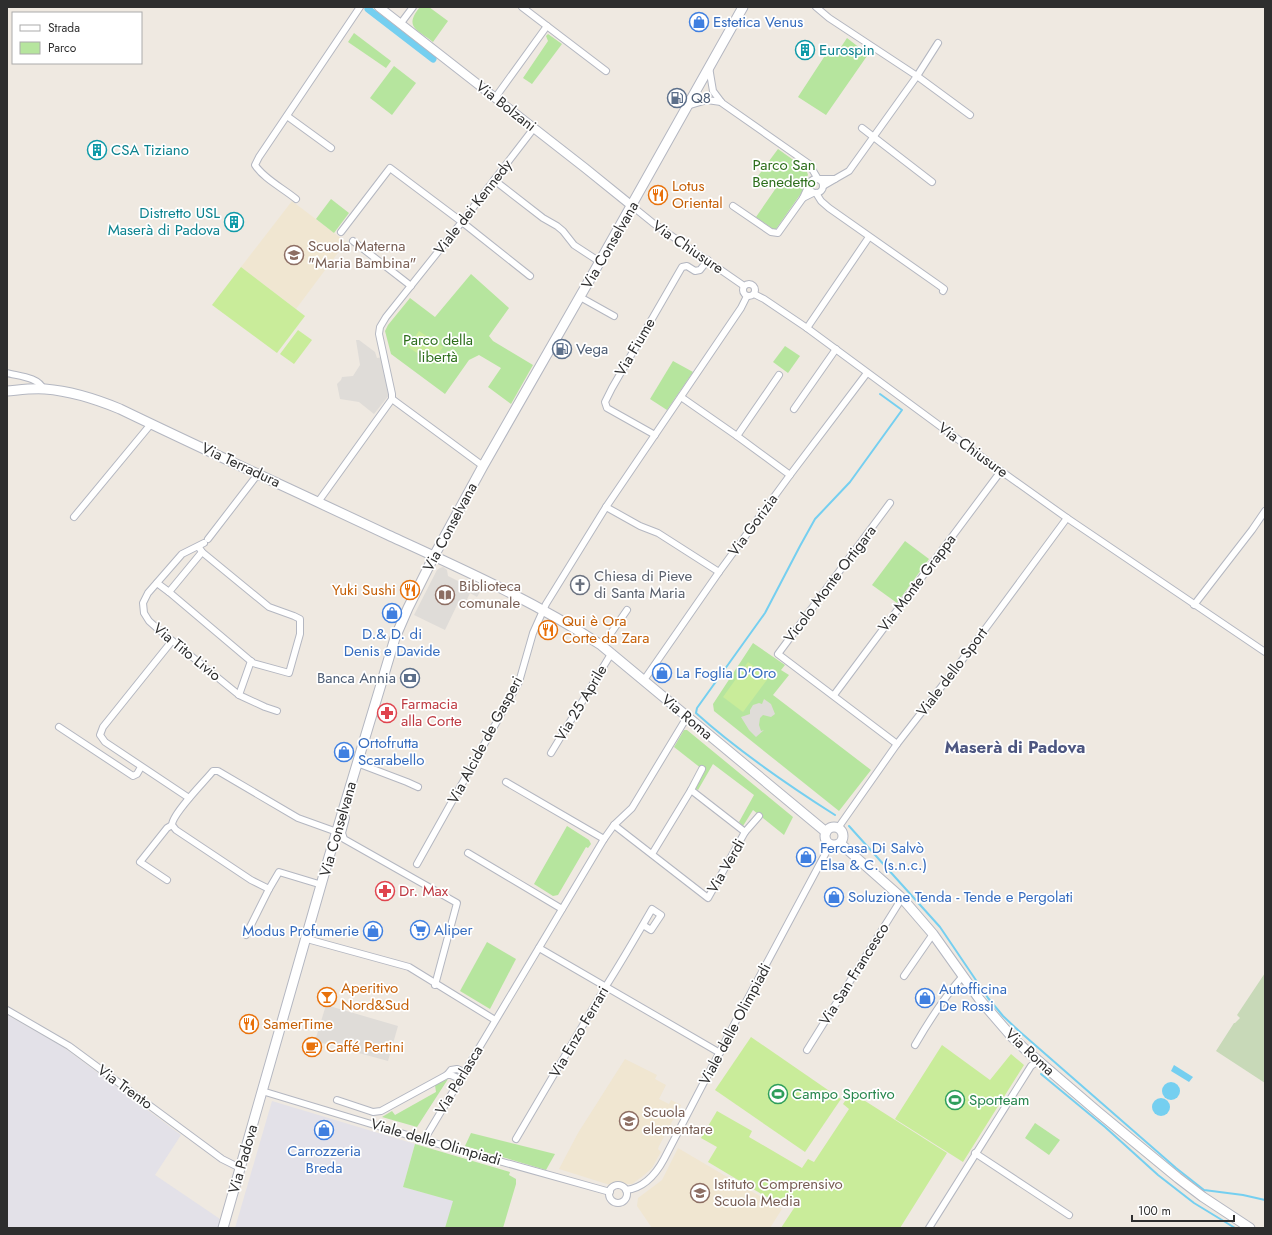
<svg xmlns="http://www.w3.org/2000/svg" width="1272" height="1235" viewBox="0 0 1272 1235" font-family="Jost,sans-serif">
<style>
.industrial{fill:#e3e1e8}
.education{fill:#f0e6d1}
.green{fill:#b6e59e}
.cemetery{fill:#c8d9b8}
.pitch{fill:#c9ec9a}
.plaza{fill:#dfdcd8}
.water{fill:#75cff0}
.lines{fill:none;stroke-linecap:round;stroke-linejoin:round}
.stream{stroke:#75cff0;stroke-width:2}
.canal{stroke:#75cff0;stroke-width:7}
.minor-casing{stroke:#b4b7c1;stroke-width:8}
.tertiary-casing{stroke:#b4b7c1;stroke-width:10}
.secondary-casing{stroke:#b4b7c1;stroke-width:11}
.minor{stroke:#fff;stroke-width:6}
.tertiary{stroke:#fff;stroke-width:8}
.secondary{stroke:#fff;stroke-width:9}
.labels{text-anchor:middle;stroke-width:3.5;stroke-linejoin:round;paint-order:stroke}
.shop-label{font-size:15px;fill:#366cbe;stroke:#fff;text-anchor:start}
.culture-label{font-size:15px;fill:#0d838f;stroke:#fff;text-anchor:start}
.service-label{font-size:15px;fill:#4e5e75;stroke:#fff;text-anchor:start}
.street-label{font-size:15px;fill:#2e2e2e;stroke:#fff}
.park-label{font-size:15px;fill:#2c6e1b;stroke:#fff}
.food-label{font-size:15px;fill:#c56008;stroke:#fff;text-anchor:start}
.education-label{font-size:15px;fill:#785e54;stroke:#fff;text-anchor:start}
.worship-label{font-size:15px;fill:#5b616d;stroke:#fff;text-anchor:start}
.health-label{font-size:15px;fill:#be3a42;stroke:#fff;text-anchor:start}
.leisure-label{font-size:15px;fill:#27864d;stroke:#fff;text-anchor:start}
.quarter-label{font-size:17px;font-weight:bold;fill:#4d5680;stroke:#fff}
</style>
<rect width="100%" height="100%" fill="#efe9e1"/>
<g class="industrial">
<polygon points="7,1015 63,1047 181,1135 155,1175 220,1219 218,1228 7,1228"/>
<polygon points="272,1101 415,1144 403,1187 454,1201 445,1228 235,1228"/>
</g>
<g class="education">
<polygon points="292,201 346,242 296,309 241,267"/>
<polygon points="625,1059 657,1075 655,1079 666,1085 659,1099 669,1104 671,1100 681,1105 659,1146 658,1149 661,1152 658,1157 652,1168 643,1176 632,1184 627,1184 618,1183 610,1185 559,1169 578,1133"/>
<polygon points="678,1148 782,1209 770,1228 652,1228 637,1206 638,1198 662,1180"/>
</g>
<g class="green">
<path d="M420,7H429L448,21L433,42C418,30 403,27 420,7Z"/>
<polygon points="354,33 391,61 386,68 348,42"/>
<polygon points="548,34 562,44 532,84 523,78 548,41 546,36"/>
<polygon points="847,38 865,52 864,54 867,56 826,115 798,97 828,51 835,56"/>
<polygon points="394,66 416,83 392,115 370,98"/>
<polygon points="778,149 806,169 808,175 804,182 802,192 776,229 773,229 756,217 776,188 758,176"/>
<polygon points="331,199 349,213 334,233 316,219"/>
<polygon points="471,274 509,308 489,336 493,341 533,365 511,404 488,387 501,368 479,355 469,360 445,394 391,354 385,331 388,325 410,298 435,317"/>
<polygon points="785,346 800,356 788,373 773,362"/>
<polygon points="673,361 693,372 667,410 650,399"/>
<polygon points="905,541 929,559 897,603 872,585"/>
<polygon points="753,643 785,665 781,670 789,675 773,695 871,770 839,811 714,711 713,704"/>
<polygon points="684,730 687,730 793,817 784,835 753,810 743,826 739,822 754,795 713,764 698,790 694,787 702,769 674,747"/>
<polygon points="567,826 589,840 591,844 588,848 586,847 558,895 553,896 534,884"/>
<polygon points="487,942 516,959 490,1009 460,991"/>
<polygon points="448,1079 417,1127 382,1117 392,1111 395,1115 436,1092 435,1085"/>
<polygon points="1035,1123 1060,1140 1049,1155 1025,1138"/>
<polygon points="471,1133 555,1154 546,1170 465,1146"/>
<polygon points="415,1144 510,1172 509,1175 516,1179 516,1184 503,1228 445,1228 453,1201 403,1187"/>
</g>
<polygon class="cemetery" points="1265,973 1265,1083 1216,1051 1234,1023 1235,1023 1240,1018 1237,1015"/>
<g class="pitch">
<polygon points="241,267 305,316 277,353 212,305"/>
<polygon points="298,330 312,340 294,364 280,354"/>
<polygon points="419,331 443,347 432,363 408,347"/>
<polygon points="748,662 769,677 743,712 723,697"/>
<polygon points="751,1037 841,1099 805,1152 715,1090"/>
<polygon points="942,1045 990,1080 1011,1054 1024,1065 963,1162 895,1119"/>
<polygon points="851,1092 947,1153 900,1228 781,1228 796,1205 785,1197 780,1205 708,1162 717,1147 701,1138 717,1111 752,1131 749,1137 802,1168 808,1159 814,1162 849,1109 843,1104"/>
</g>
<g class="plaza">
<polygon points="356,340 359,340 375,352 377,358 382,357 389,395 374,414 359,402 340,399 337,384 341,380 342,377 353,376 360,365"/>
<polygon points="443,567 447,570 448,576 480,592 477,597 470,593 464,606 458,603 445,630 414,615 437,570 440,568"/>
<polygon points="764,699 771,704 775,714 771,717 763,715 760,718 759,725 761,731 764,730 756,737 749,730 741,717 750,714 750,710 753,705 759,703 762,704"/>
<polygon points="326,1005 398,1026 388,1061 315,1041"/>
</g>
<g class="water">
<polygon points="1174,1065 1193,1077 1189,1082 1171,1071"/>
<circle cx="1171" cy="1091" r="9"/>
<circle cx="1161" cy="1107" r="9"/>
</g>
<g class="lines">
<g class="stream">
<path d="M835,815C788,785 738,751 696,713L697,708L765,613L800,546L815,519L850,482L902,410L880,394"/>
<polyline points="849,826 940,927 988,998 1003,1016 1019,1031 1176,1168 1204,1190 1243,1195 1265,1200"/>
<polyline points="1041,1074 1105,1127 1158,1175 1194,1203 1235,1228"/>
</g>
<polyline class="canal" points="368,9 433,59"/>
<g class="minor-casing">
<g id="minor">
<polyline points="522,7 606,71"/>
<polyline points="816,7 829,18 917,76 849,171 835,179"/>
<polyline points="401,23 413,7"/>
<polyline points="938,43 917,76 970,115"/>
<polyline points="709,67 713,91 722,103 809,164 818,179 835,179 823,186"/>
<polyline points="495,98 547,26"/>
<polyline points="687,106 707,100 721,102"/>
<polyline points="287,116 331,148"/>
<polyline points="862,128 932,182"/>
<circle cx="816" cy="186" r="7"/>
<polyline points="494,180 543,218 557,226 563,231 574,245 600,262"/>
<polyline points="808,187 803,198 813,193"/>
<polyline points="816,193 821,201 829,208 940,286 944,289 943,291"/>
<path d="M296,199C283,188 264,179 255,165L259,157L360,7"/>
<polyline points="632,206 653,223 744,286"/>
<polyline points="733,206 771,232 778,233 803,198"/>
<polyline points="341,232 390,168 462,222 530,276"/>
<polyline points="353,241 411,286"/>
<circle cx="749" cy="290" r="6"/>
<polyline points="754,294 764,299 807,328 1001,471 1067,518 1265,652"/>
<polyline points="580,297 614,316"/>
<polyline points="807,328 869,237"/>
<path d="M7,373C17,376 39,377 43,389"/>
<polyline points="681,397 737,436 790,475"/>
<polyline points="392,399 392,394 379,334 380,327 386,317 465,218 534,128"/>
<polyline points="392,399 483,466"/>
<polyline points="794,409 836,349"/>
<polyline points="655,435 607,408 605,402 612,388 682,267 687,266 695,271 700,270 708,260"/>
<polyline points="737,436 779,375"/>
<polyline points="318,502 392,399"/>
<polyline points="890,503 778,654 897,744"/>
<polyline points="606,507 640,526 658,533 719,572"/>
<polyline points="74,517 151,424"/>
<polyline points="208,539 258,474"/>
<polyline points="204,543 182,554 148,593 143,603 144,613 149,621 158,629 239,695 265,707 277,711"/>
<polyline points="157,583 169,592 202,552 200,549"/>
<polyline points="169,592 253,663 289,673 300,634 300,619 294,616 269,607 202,552"/>
<polyline points="1194,605 1252,530 1265,511"/>
<polyline points="172,641 103,727 100,735 105,742 189,798"/>
<polyline points="602,646 627,610"/>
<polyline points="644,680 719,572 790,475 867,373"/>
<polyline points="239,695 251,661"/>
<polyline points="834,695 1001,471"/>
<polyline points="59,727 133,776 137,774 141,767"/>
<polyline points="551,753 611,654"/>
<polyline points="357,763 407,782 418,787"/>
<polyline points="506,782 604,839"/>
<polyline points="343,811 346,818 342,833 344,839 457,903 435,985"/>
<polyline points="172,825 176,830 251,880 269,889 279,872 322,885"/>
<polyline points="614,825 708,898 745,832 691,790"/>
<polyline points="838,828 897,744 966,655 1067,518"/>
<polyline points="745,832 759,816"/>
<polyline points="468,853 562,909"/>
<polyline points="652,854 691,790 702,769"/>
<polyline points="417,864 519,682 533,633 546,604 606,507 741,308 747,296"/>
<path d="M167,880L140,862L167,828L172,825C172,814 205,781 213,771H218L298,818L337,832"/>
<polyline points="246,935 269,889"/>
<polyline points="307,939 409,967 495,1020"/>
<polyline points="539,948 720,1053"/>
<polyline points="904,976 933,934"/>
<polyline points="7,1010 69,1046 222,1159 240,1168"/>
<path d="M915,1045C929,1021 944,997 963,976"/>
<polyline points="807,1050 902,898"/>
<polyline points="447,1075 451,1075 460,1079"/>
<polyline points="262,1091 424,1140 610,1192"/>
<polyline points="337,1100 373,1112 381,1111 447,1075 451,1070 457,1069 464,1072"/>
<path d="M516,1139L606,986C622,961 637,935 652,909L661,915L651,930L643,925"/>
<polyline points="424,1140 604,839 614,825 632,808 687,717"/>
<polyline points="975,1153 1069,1215"/>
<circle cx="618" cy="1194" r="9"/>
<path d="M626,1190C644,1188 656,1174 664,1159L740,1013L830,845"/>
<polyline points="929,1228 1031,1066 1038,1061"/>
</g>
</g>
<g class="tertiary-casing">
<polyline id="tertiary" points="379,7 585,168 632,206"/>
</g>
<g class="secondary-casing">
<g id="secondary">
<path d="M7,391C19,390 32,388 45,389C71,391 96,399 120,409C209,452 299,493 388,535C460,568 534,601 601,645L826,832"/>
<circle cx="834" cy="836" r="9"/>
<polyline points="841,844 902,898 933,934 980,1000 1012,1037 1028,1052 1098,1112 1178,1178 1203,1197 1250,1228"/>
<polyline points="223,1228 329,857 395,638 408,608 434,556 483,466 590,279 743,7"/>
</g>
</g>
<use href="#minor" class="minor"/>
<use href="#tertiary" class="tertiary"/>
<use href="#secondary" class="secondary"/>
</g>
<defs>
<g id="shop-ring" transform="scale(1)"><circle r="9.5" fill="#fff" stroke="#3f7fe0" stroke-width="1.5"/><path d="M-5-2.5h2.3a2.7 3.5 0 0 1 5.4 0H5L5.5 6h-11ZM-1.5-2.5h3a1.5 2.3 0 0 0-3 0Z" fill="#3f7fe0"/></g>
<g id="building-ring" transform="scale(1)"><circle r="9.5" fill="#fff" stroke="#0f9aa8" stroke-width="1.5"/><path d="M-4-6H4V6H1V3H-1V6H-4ZM-2.5-4.3h1.7v1.8h-1.7ZM.8-4.3h1.7v1.8H.8ZM-2.5-1h1.7V.8h-1.7ZM.8-1h1.7V.8H.8Z" fill="#0f9aa8"/></g>
<g id="fuel-ring" transform="scale(1)"><circle r="9.5" fill="#fff" stroke="#5c6f8a" stroke-width="1.5"/><path d="M-5.5-6h7V0h2V4h1.3V-2.5L3-4.5l.8-.8L6-3V5H2.5V1h-1V6h-7ZM-4.2-4.7v3.2H.2V-4.7Z" fill="#5c6f8a"/></g>
<g id="restaurant-ring" transform="scale(1)"><circle r="9.5" fill="#fff" stroke="#e8710a" stroke-width="1.5"/><path d="M-5-6h1v4h1v-4h1v4h1v-4h1v5L-1.5 .5V6h-2V.5L-5-1ZM5-6V6H3V1.5H1.5Q1.5-4 5-6Z" fill="#e8710a"/></g>
<g id="school-ring" transform="scale(1)"><circle r="9.5" fill="#fff" stroke="#8d6e63" stroke-width="1.5"/><path d="M0-5L7-2L0 1L-7-2ZM-4 1L0 2.5L4 1V4Q0 6-4 4Z" fill="#8d6e63"/></g>
<g id="church-ring" transform="scale(1)"><circle r="9.5" fill="#fff" stroke="#6b7280" stroke-width="1.5"/><path d="M-1.2-6h2.4v3.5h3.3v2.4h-3.3V6h-2.4V-.1h-3.3v-2.4h3.3Z" fill="#6b7280"/></g>
<g id="library-ring" transform="scale(1)"><circle r="9.5" fill="#fff" stroke="#8d6e63" stroke-width="1.5"/><path d="M-6-4Q-3-5.5-.7-3.5V5Q-3 3-6 4ZM6-4Q3-5.5 .7-3.5V5Q3 3 6 4Z" fill="#8d6e63"/></g>
<g id="bank-ring" transform="scale(1)"><circle r="9.5" fill="#fff" stroke="#5c6f8a" stroke-width="1.5"/><path d="M-6-4H6V4H-6ZM0-2.3a2.3 2.3 0 1 0 0 4.6a2.3 2.3 0 1 0 0-4.6Z" fill="#5c6f8a"/></g>
<g id="pharmacy-ring" transform="scale(1)"><circle r="9.5" fill="#fff" stroke="#e0444e" stroke-width="1.5"/><path d="M-2-6h4v4h4v4h-4v4h-4v-4h-4v-4h4Z" fill="#e0444e"/></g>
<g id="supermarket-ring" transform="scale(1)"><circle r="9.5" fill="#fff" stroke="#3f7fe0" stroke-width="1.5"/><path d="M-6-5.5h2.5l.6 2H6L4.5 2H-2.5L-4.4-4H-6ZM-1.5 3.2a1.3 1.3 0 1 0 .1 0ZM3 3.2a1.3 1.3 0 1 0 .1 0Z" fill="#3f7fe0"/></g>
<g id="bar-ring" transform="scale(1)"><circle r="9.5" fill="#fff" stroke="#e8710a" stroke-width="1.5"/><path d="M-6-5H6L.8 .8V4.5H3.5V6h-7V4.5H-.8V.8Z" fill="#e8710a"/></g>
<g id="cafe-ring" transform="scale(1)"><circle r="9.5" fill="#fff" stroke="#e8710a" stroke-width="1.5"/><path d="M-5.5-4.5H6V0H3Q3 3.5 0 3.5H-2.5Q-5.5 3.5-5.5 0ZM3-3.2v2h1.7v-2ZM-6 4.5H4V6H-6Z" fill="#e8710a"/></g>
<g id="stadium-ring" transform="scale(1)"><circle r="9.5" fill="#fff" stroke="#2e9e5b" stroke-width="1.5"/><path d="M0-5a6.5 5 0 1 0 0 10a6.5 5 0 1 0 0-10ZM-3.5-1.8h7v3.6h-7Z" fill="#2e9e5b"/></g>
</defs>
<g fill-rule="evenodd">
<use href="#shop-ring" x="699" y="22"/>
<use href="#building-ring" x="805" y="50"/>
<use href="#fuel-ring" x="677" y="98"/>
<use href="#building-ring" x="97" y="150"/>
<use href="#restaurant-ring" x="658" y="195"/>
<use href="#building-ring" x="234" y="222"/>
<use href="#school-ring" x="294" y="255"/>
<use href="#fuel-ring" x="562" y="349"/>
<use href="#church-ring" x="580" y="585"/>
<use href="#restaurant-ring" x="410" y="590"/>
<use href="#library-ring" x="445" y="595"/>
<use href="#shop-ring" x="392" y="613"/>
<use href="#restaurant-ring" x="548" y="630"/>
<use href="#shop-ring" x="662" y="673"/>
<use href="#bank-ring" x="410" y="678"/>
<use href="#pharmacy-ring" x="387" y="713"/>
<use href="#shop-ring" x="344" y="752"/>
<use href="#shop-ring" x="806" y="857"/>
<use href="#pharmacy-ring" x="385" y="891"/>
<use href="#shop-ring" x="834" y="897"/>
<use href="#supermarket-ring" x="420" y="930"/>
<use href="#shop-ring" x="373" y="931"/>
<use href="#bar-ring" x="327" y="997"/>
<use href="#shop-ring" x="925" y="998"/>
<use href="#restaurant-ring" x="249" y="1024"/>
<use href="#cafe-ring" x="312" y="1047"/>
<use href="#stadium-ring" x="778" y="1094"/>
<use href="#stadium-ring" x="955" y="1100"/>
<use href="#school-ring" x="629" y="1121"/>
<use href="#shop-ring" x="324" y="1130"/>
<use href="#school-ring" x="700" y="1193"/>
</g>
<g class="labels">
<g class="shop-label">
<text x="713" y="27">Estetica Venus</text>
<text x="392" y="639" text-anchor="middle">D.&amp; D. di<tspan x="392" dy="17">Denis e Davide</tspan></text>
<text x="676" y="678">La Foglia D'Oro</text>
<text x="358" y="748">Ortofrutta<tspan x="358" dy="17">Scarabello</tspan></text>
<text x="820" y="853">Fercasa Di Salvò<tspan x="820" dy="17">Elsa &amp; C. (s.n.c.)</tspan></text>
<text x="848" y="902">Soluzione Tenda - Tende e Pergolati</text>
<text x="434" y="935">Aliper</text>
<text x="359" y="936" text-anchor="end">Modus Profumerie</text>
<text x="939" y="994">Autofficina<tspan x="939" dy="17">De Rossi</tspan></text>
<text x="324" y="1156" text-anchor="middle">Carrozzeria<tspan x="324" dy="17">Breda</tspan></text>
</g>
<g class="culture-label">
<text x="819" y="55">Eurospin</text>
<text x="111" y="155">CSA Tiziano</text>
<text x="220" y="218" text-anchor="end">Distretto USL<tspan x="220" dy="17">Maserà di Padova</tspan></text>
</g>
<g class="service-label">
<text x="691" y="103">Q8</text>
<text x="576" y="354">Vega</text>
<text x="396" y="683" text-anchor="end">Banca Annia</text>
</g>
<g class="street-label">
<text transform="translate(506 106) rotate(38)" y="5">Via Bolzani</text>
<text transform="translate(473 207) rotate(-52)" y="5">Viale dei Kennedy</text>
<text transform="translate(610 245) rotate(-60)" y="5">Via Conselvana</text>
<text transform="translate(688 247) rotate(34)" y="5">Via Chiusure</text>
<text transform="translate(635 347) rotate(-60)" y="5">Via Fiume</text>
<text transform="translate(973 450) rotate(36)" y="5">Via Chiusure</text>
<text transform="translate(241 465) rotate(25)" y="5">Via Terradura</text>
<text transform="translate(753 525) rotate(-54)" y="5">Via Gorizia</text>
<text transform="translate(450 527) rotate(-62)" y="5">Via Conselvana</text>
<text transform="translate(917 583) rotate(-53)" y="5">Via Monte Grappa</text>
<text transform="translate(830 584) rotate(-53)" y="5">Vicolo Monte Ortigara</text>
<text transform="translate(187 652) rotate(39)" y="5">Via Tito Livio</text>
<text transform="translate(952 672) rotate(-53)" y="5">Viale dello Sport</text>
<text transform="translate(581 703) rotate(-59)" y="5">Via 25 Aprile</text>
<text transform="translate(687 717) rotate(40)" y="5">Via Roma</text>
<text transform="translate(485 740) rotate(-62)" y="5">Via Alcide de Gasperi</text>
<text transform="translate(338 829) rotate(-74)" y="5">Via Conselvana</text>
<text transform="translate(726 866) rotate(-60)" y="5">Via Verdi</text>
<text transform="translate(854 974) rotate(-58)" y="5">Via San Francesco</text>
<text transform="translate(735 1024) rotate(-62)" y="5">Viale delle Olimpiadi</text>
<text transform="translate(579 1032) rotate(-60)" y="5">Via Enzo Ferrari</text>
<text transform="translate(1030 1052) rotate(43)" y="5">Via Roma</text>
<text transform="translate(459 1080) rotate(-59)" y="5">Via Perlasca</text>
<text transform="translate(125 1087) rotate(36)" y="5">Via Trento</text>
<text transform="translate(436 1142) rotate(16)" y="5">Viale delle Olimpiadi</text>
<text transform="translate(243 1159) rotate(-74)" y="5">Via Padova</text>
</g>
<g class="park-label">
<text x="784" y="170">Parco San<tspan x="784" dy="17">Benedetto</tspan></text>
<text x="438" y="345">Parco della<tspan x="438" dy="17">libertà</tspan></text>
</g>
<g class="food-label">
<text x="672" y="191">Lotus<tspan x="672" dy="17">Oriental</tspan></text>
<text x="396" y="595" text-anchor="end">Yuki Sushi</text>
<text x="562" y="626">Qui è Ora<tspan x="562" dy="17">Corte da Zara</tspan></text>
<text x="341" y="993">Aperitivo<tspan x="341" dy="17">Nord&amp;Sud</tspan></text>
<text x="263" y="1029">SamerTime</text>
<text x="326" y="1052">Caffé Pertini</text>
</g>
<g class="education-label">
<text x="308" y="251">Scuola Materna<tspan x="308" dy="17">"Maria Bambina"</tspan></text>
<text x="459" y="591">Biblioteca<tspan x="459" dy="17">comunale</tspan></text>
<text x="643" y="1117">Scuola<tspan x="643" dy="17">elementare</tspan></text>
<text x="714" y="1189">Istituto Comprensivo<tspan x="714" dy="17">Scuola Media</tspan></text>
</g>
<g class="worship-label">
<text x="594" y="581">Chiesa di Pieve<tspan x="594" dy="17">di Santa Maria</tspan></text>
</g>
<g class="health-label">
<text x="401" y="709">Farmacia<tspan x="401" dy="17">alla Corte</tspan></text>
<text x="399" y="896">Dr. Max</text>
</g>
<g class="leisure-label">
<text x="792" y="1099">Campo Sportivo</text>
<text x="969" y="1105">Sporteam</text>
</g>
<g class="quarter-label">
<text x="1015" y="753">Maserà di Padova</text>
</g>
</g>
<rect width="1272" height="1235" fill="none" stroke="#2e2e2e" stroke-width="16"/>
<rect x="12" y="12" width="130" height="52" fill="#ffffff" stroke="#ababab"/>
<rect x="20" y="25" width="20" height="6" fill="#ffffff" stroke="#ababab"/>
<text x="48" y="32" font-size="12" fill="#2e2e2e">Strada</text>
<rect x="20" y="42" width="20" height="12" fill="#b6e59e" stroke="#ababab"/>
<text x="48" y="52" font-size="12" fill="#2e2e2e">Parco</text>
<path d="M1132 1215v6h102v-6" fill="none" stroke="#2e2e2e" stroke-width="2"/>
<text x="1138" y="1215" font-size="12" fill="#2e2e2e" stroke="#ffffff" stroke-width="3" paint-order="stroke">100 m</text>
</svg>
